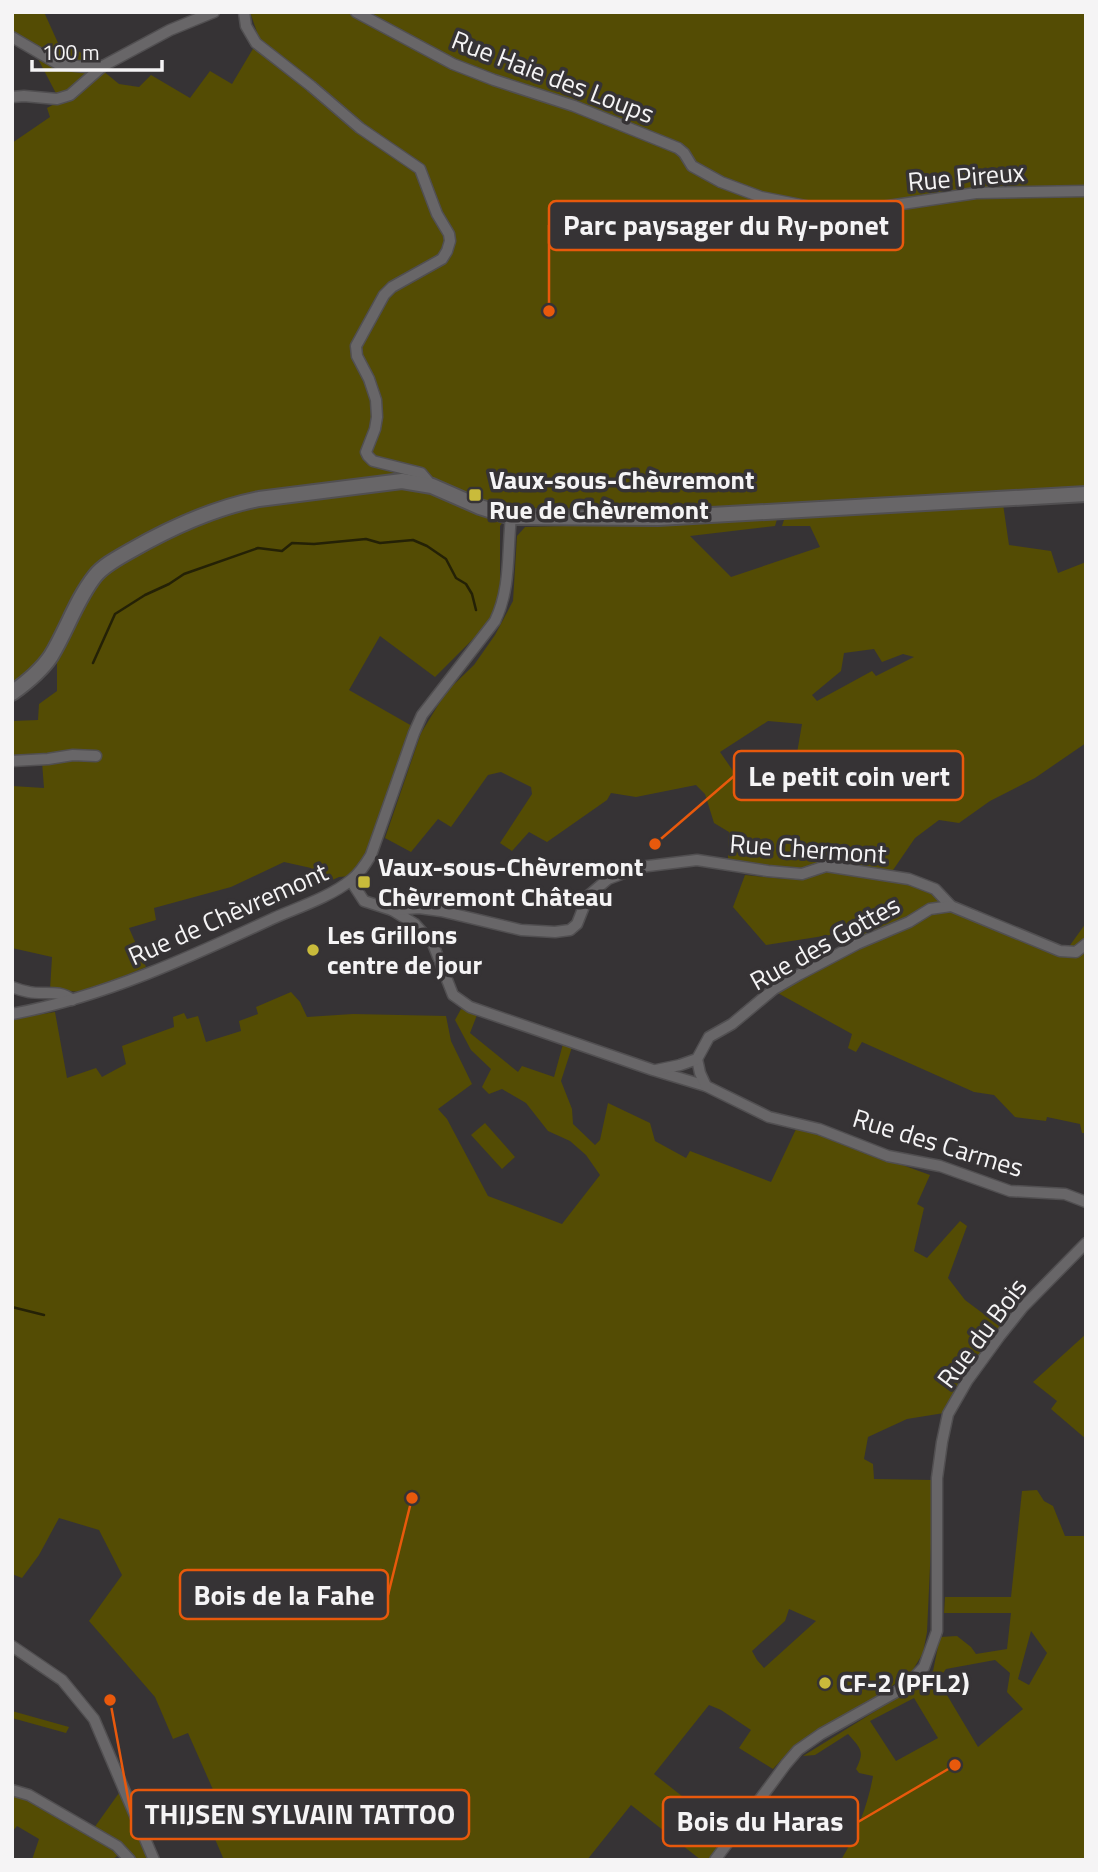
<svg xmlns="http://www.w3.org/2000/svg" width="1098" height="1872" viewBox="0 0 1098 1872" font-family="'Titillium Web',sans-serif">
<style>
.green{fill:#544c04;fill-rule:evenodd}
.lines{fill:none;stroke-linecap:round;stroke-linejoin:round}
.stream{stroke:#242106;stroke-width:2.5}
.minor-casing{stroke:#514f51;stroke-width:13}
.secondary-casing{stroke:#514f51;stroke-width:18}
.minor{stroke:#686668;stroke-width:10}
.secondary{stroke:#686668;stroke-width:14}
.poi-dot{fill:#c9bb3b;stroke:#363335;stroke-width:2.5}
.labels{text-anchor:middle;stroke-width:7;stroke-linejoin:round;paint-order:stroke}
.street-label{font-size:26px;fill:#f5f4f5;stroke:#363335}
.poi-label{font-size:26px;font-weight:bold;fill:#f5f4f5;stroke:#363335;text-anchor:start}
.leader{fill:none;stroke:#e8590c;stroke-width:2.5}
.callout-dot{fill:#e8590c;stroke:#363335;stroke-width:2.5}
.callout{fill:#363335;stroke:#e8590c;stroke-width:2.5}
.callout-label{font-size:28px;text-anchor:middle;font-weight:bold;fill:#f5f4f5}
</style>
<rect width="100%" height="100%" fill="#363335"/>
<g class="green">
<polygon points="12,12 44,12 58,43 80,52 119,84 139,87 151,75 190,98 210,71 232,84 254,47 260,41 250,12 1086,12 1086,494 512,515 508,514 500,526 500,595 493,613 483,629 435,677 380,636 349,690 412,726 365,856 350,876 339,877 321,885 311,868 284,862 231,887 154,908 156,920 129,928 146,967 85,992 50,990 52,957 12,948 12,821 14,819 12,817 12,786 44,788 42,762 12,762 12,721 38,720 39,704 57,691 57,659 12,687 12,143 50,117 47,108 60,101 36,55 12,37"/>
<path d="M1003,504L1009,545L1051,551L1058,573L1086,562V743L1035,778L990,801L959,823L939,820L915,838L891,873L935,892L942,902C930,905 921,907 913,916L863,938L849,932L766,945L733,907L745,875L785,879L814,875L813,867L783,871L748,866L728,859L729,832L714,823L705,794L696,785L636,797L611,793L607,800L547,842L529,832L512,851L500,843L532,794L531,787L501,772L488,775L451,827L438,819L411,852L385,838L421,733L446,692L474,665L495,635L513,601L517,536L525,527L643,524L778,516L775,526L690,536L731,577L820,547L810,526H782L785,517ZM874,649L882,662L903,654L914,657L876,676L872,671L817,701L812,695L841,671L844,653ZM768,721L802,724L797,753L760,773L738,778L720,752Z"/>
<polygon points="945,909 954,912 1063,955 1086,923 1086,1133 1082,1133 1080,1124 1047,1117 1046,1121 1015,1117 994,1095 974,1092 862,1042 856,1052 848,1048 852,1034 776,992 923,914"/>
<path d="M291,992L300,1002L307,1017L353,1014L446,1016L451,1041L472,1084L438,1109L447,1119L488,1196L562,1224L600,1175L586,1155L570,1141L548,1131L526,1103L502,1089L489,1094L482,1087L491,1069L471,1050L455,1020L461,1009L477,1015L470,1033L518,1072L522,1066L554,1077L563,1044L572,1047L561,1081L572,1109L573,1124L595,1145L600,1140L608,1103L650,1123L655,1141L686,1158L690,1151L771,1182L797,1127L930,1175L917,1204L924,1208L914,1251L927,1258L960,1221L967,1226L948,1278L965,1300L1001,1327L944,1413L907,1419L868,1437L864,1459L873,1464L874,1479L934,1480L927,1632L923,1653L911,1673L861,1707L793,1747L773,1769L739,1748L751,1730L721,1710L709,1705L654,1774L730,1834L712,1860H701L631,1805L587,1860H224L206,1818L222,1810L188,1733L173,1739L155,1697L89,1621L122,1575L99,1530L59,1518L39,1555L22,1578L12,1574V1019L55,1012L67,1078L96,1068L102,1077L126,1064L122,1046L174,1027L173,1017L184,1013L187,1019L198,1016L206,1042L241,1031L239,1021L258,1014L256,1007ZM789,1609L816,1621L764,1668L757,1660L752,1651L785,1621Z"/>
<polygon points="485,1123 515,1157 502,1169 471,1135"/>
<polygon points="1086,1334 1086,1439 1051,1409 1057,1401 1033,1382"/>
<path d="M1037,1490L1044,1501L1053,1506L1065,1536H1086V1860H841C856,1835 868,1805 873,1776L859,1773L856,1769C865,1751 861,1749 848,1734L815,1755L803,1756L911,1689L916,1681L933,1671L940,1637L957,1636L971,1647L976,1654L1007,1649L1011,1613H944L945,1597H1011L1022,1491ZM1031,1631L1047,1653L1029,1685L1018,1679ZM995,1660L1010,1673L1007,1692L1023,1709L978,1747L938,1680L946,1669ZM914,1698L938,1738L896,1761L870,1721Z"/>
<polygon points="12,1711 69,1727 66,1733 12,1718"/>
<polygon points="119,1793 152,1860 136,1860 119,1844 94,1828"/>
<path d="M12,1794C39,1802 105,1839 124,1860L117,1856L112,1860H32L39,1839L17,1826L12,1832Z"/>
</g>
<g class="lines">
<g class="stream">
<polyline points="93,663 115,614 145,595 169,584 184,574 258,548 282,551 292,543 314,544 366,539 380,543 413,540 427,546 446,559 456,578 466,584 472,594 476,610"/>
<polyline points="12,1307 44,1315"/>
</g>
<g class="minor-casing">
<g id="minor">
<polyline points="244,12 246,26 256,43 311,86 360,128 420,169 437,214 449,234 450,241 447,251 442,259 392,287 384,295 356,346 357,356 369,379 376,400 377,417 375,429 366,452 368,456 373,461 421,473 432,486"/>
<polyline points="356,12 453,64 494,80 574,106 678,148 684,153 692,166 721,182 761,197 841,213 976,193 1086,191"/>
<polyline points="12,37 58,64 86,67 103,66"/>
<polyline points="12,97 24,96 57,99 70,95 103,66 170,30 214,12"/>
<polyline points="12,761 48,759 73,755 96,756"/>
<polyline points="351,881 364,901 392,910 415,924 433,944 453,995 470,1007 653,1070 706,1086 769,1117 819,1129 888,1156 940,1166 1010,1191 1065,1194 1086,1202"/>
<polyline points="392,910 419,908 441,911 521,930 555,932 570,930 577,924 588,896 608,879 640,867 697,860 768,871 802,874 826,866 909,879 935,889 951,906 1060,951 1076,952 1086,944"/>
<path d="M12,987C17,989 23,991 29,992C44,995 60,989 72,1000"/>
<path d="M12,1014C104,997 190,957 274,918C299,907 330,897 351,880C360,873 365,865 371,855L414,733L422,715L495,621C511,588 507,553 511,517"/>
<polyline points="697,1059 700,1073 706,1086"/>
<polyline points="656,1070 680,1065 697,1059 709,1037 732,1024 774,989 800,974 857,944 909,922 930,909 951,906"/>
<polyline points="12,1646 62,1680 94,1719 154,1860"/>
<polyline points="12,1790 29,1795 117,1846 130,1860"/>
<polyline points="715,1860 786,1764 798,1750 821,1734 905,1687 924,1667 937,1631 937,1478 942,1442 948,1414 967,1381 999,1337 1023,1307 1086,1243"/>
</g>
</g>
<g class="secondary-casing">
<path id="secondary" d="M12,693C26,683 41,671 51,656C67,630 76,600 95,576C104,565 118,558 130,551C170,528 213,508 259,499L402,481L432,486L480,507L511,517L658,518L1086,494"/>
</g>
<use href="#minor" class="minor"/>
<use href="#secondary" class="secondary"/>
</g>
<g class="poi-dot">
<rect x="468" y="488" width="14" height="14" rx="3.5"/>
<rect x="357" y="875" width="14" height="14" rx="3.5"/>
<circle cx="313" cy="950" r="7"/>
<circle cx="825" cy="1683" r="7"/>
</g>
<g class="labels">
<g class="street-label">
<text transform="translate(553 77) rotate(21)" y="9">Rue Haie des Loups</text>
<text transform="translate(966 177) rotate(-5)" y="9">Rue Pireux</text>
<text transform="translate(808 849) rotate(4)" y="9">Rue Chermont</text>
<text transform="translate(228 914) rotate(-24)" y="9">Rue de Chèvremont</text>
<text transform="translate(825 943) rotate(-29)" y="9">Rue des Gottes</text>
<text transform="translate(938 1143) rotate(17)" y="9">Rue des Carmes</text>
<text transform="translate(982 1333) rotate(-53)" y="9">Rue du Bois</text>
</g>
<g class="poi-label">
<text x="489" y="489">Vaux-sous-Chèvremont<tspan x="489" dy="30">Rue de Chèvremont</tspan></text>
<text x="378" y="876">Vaux-sous-Chèvremont<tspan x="378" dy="30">Chèvremont Château</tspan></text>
<text x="327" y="944">Les Grillons<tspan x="327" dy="30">centre de jour</tspan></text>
<text x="839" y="1692">CF-2 (PFL2)</text>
</g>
</g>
<path class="leader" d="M549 311L549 225M655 844L734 776M412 1498L388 1595M110 1700L131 1814M955 1765L858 1822"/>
<g class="callout-dot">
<circle cx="549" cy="311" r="7"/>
<circle cx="655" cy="844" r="7"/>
<circle cx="412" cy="1498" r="7"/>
<circle cx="110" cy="1700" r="7"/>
<circle cx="955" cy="1765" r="7"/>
</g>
<g class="callout">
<rect x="549" y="201" width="354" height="49" rx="7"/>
<rect x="734" y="751" width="229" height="49" rx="7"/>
<rect x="180" y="1570" width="208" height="49" rx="7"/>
<rect x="131" y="1790" width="338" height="49" rx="7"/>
<rect x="663" y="1797" width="195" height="49" rx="7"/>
</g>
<g class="callout-label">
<text x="726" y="235">Parc paysager du Ry-ponet</text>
<text x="849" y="786">Le petit coin vert</text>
<text x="284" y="1605">Bois de la Fahe</text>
<text x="300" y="1824">THIJSEN SYLVAIN TATTOO</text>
<text x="760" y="1831">Bois du Haras</text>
</g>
<rect width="1098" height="1872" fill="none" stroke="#f5f4f5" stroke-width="28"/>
<path d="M32 60v10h130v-10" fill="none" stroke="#f5f4f5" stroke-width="3.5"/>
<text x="42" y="60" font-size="21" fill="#f5f4f5" stroke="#363335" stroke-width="5" paint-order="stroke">100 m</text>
</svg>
